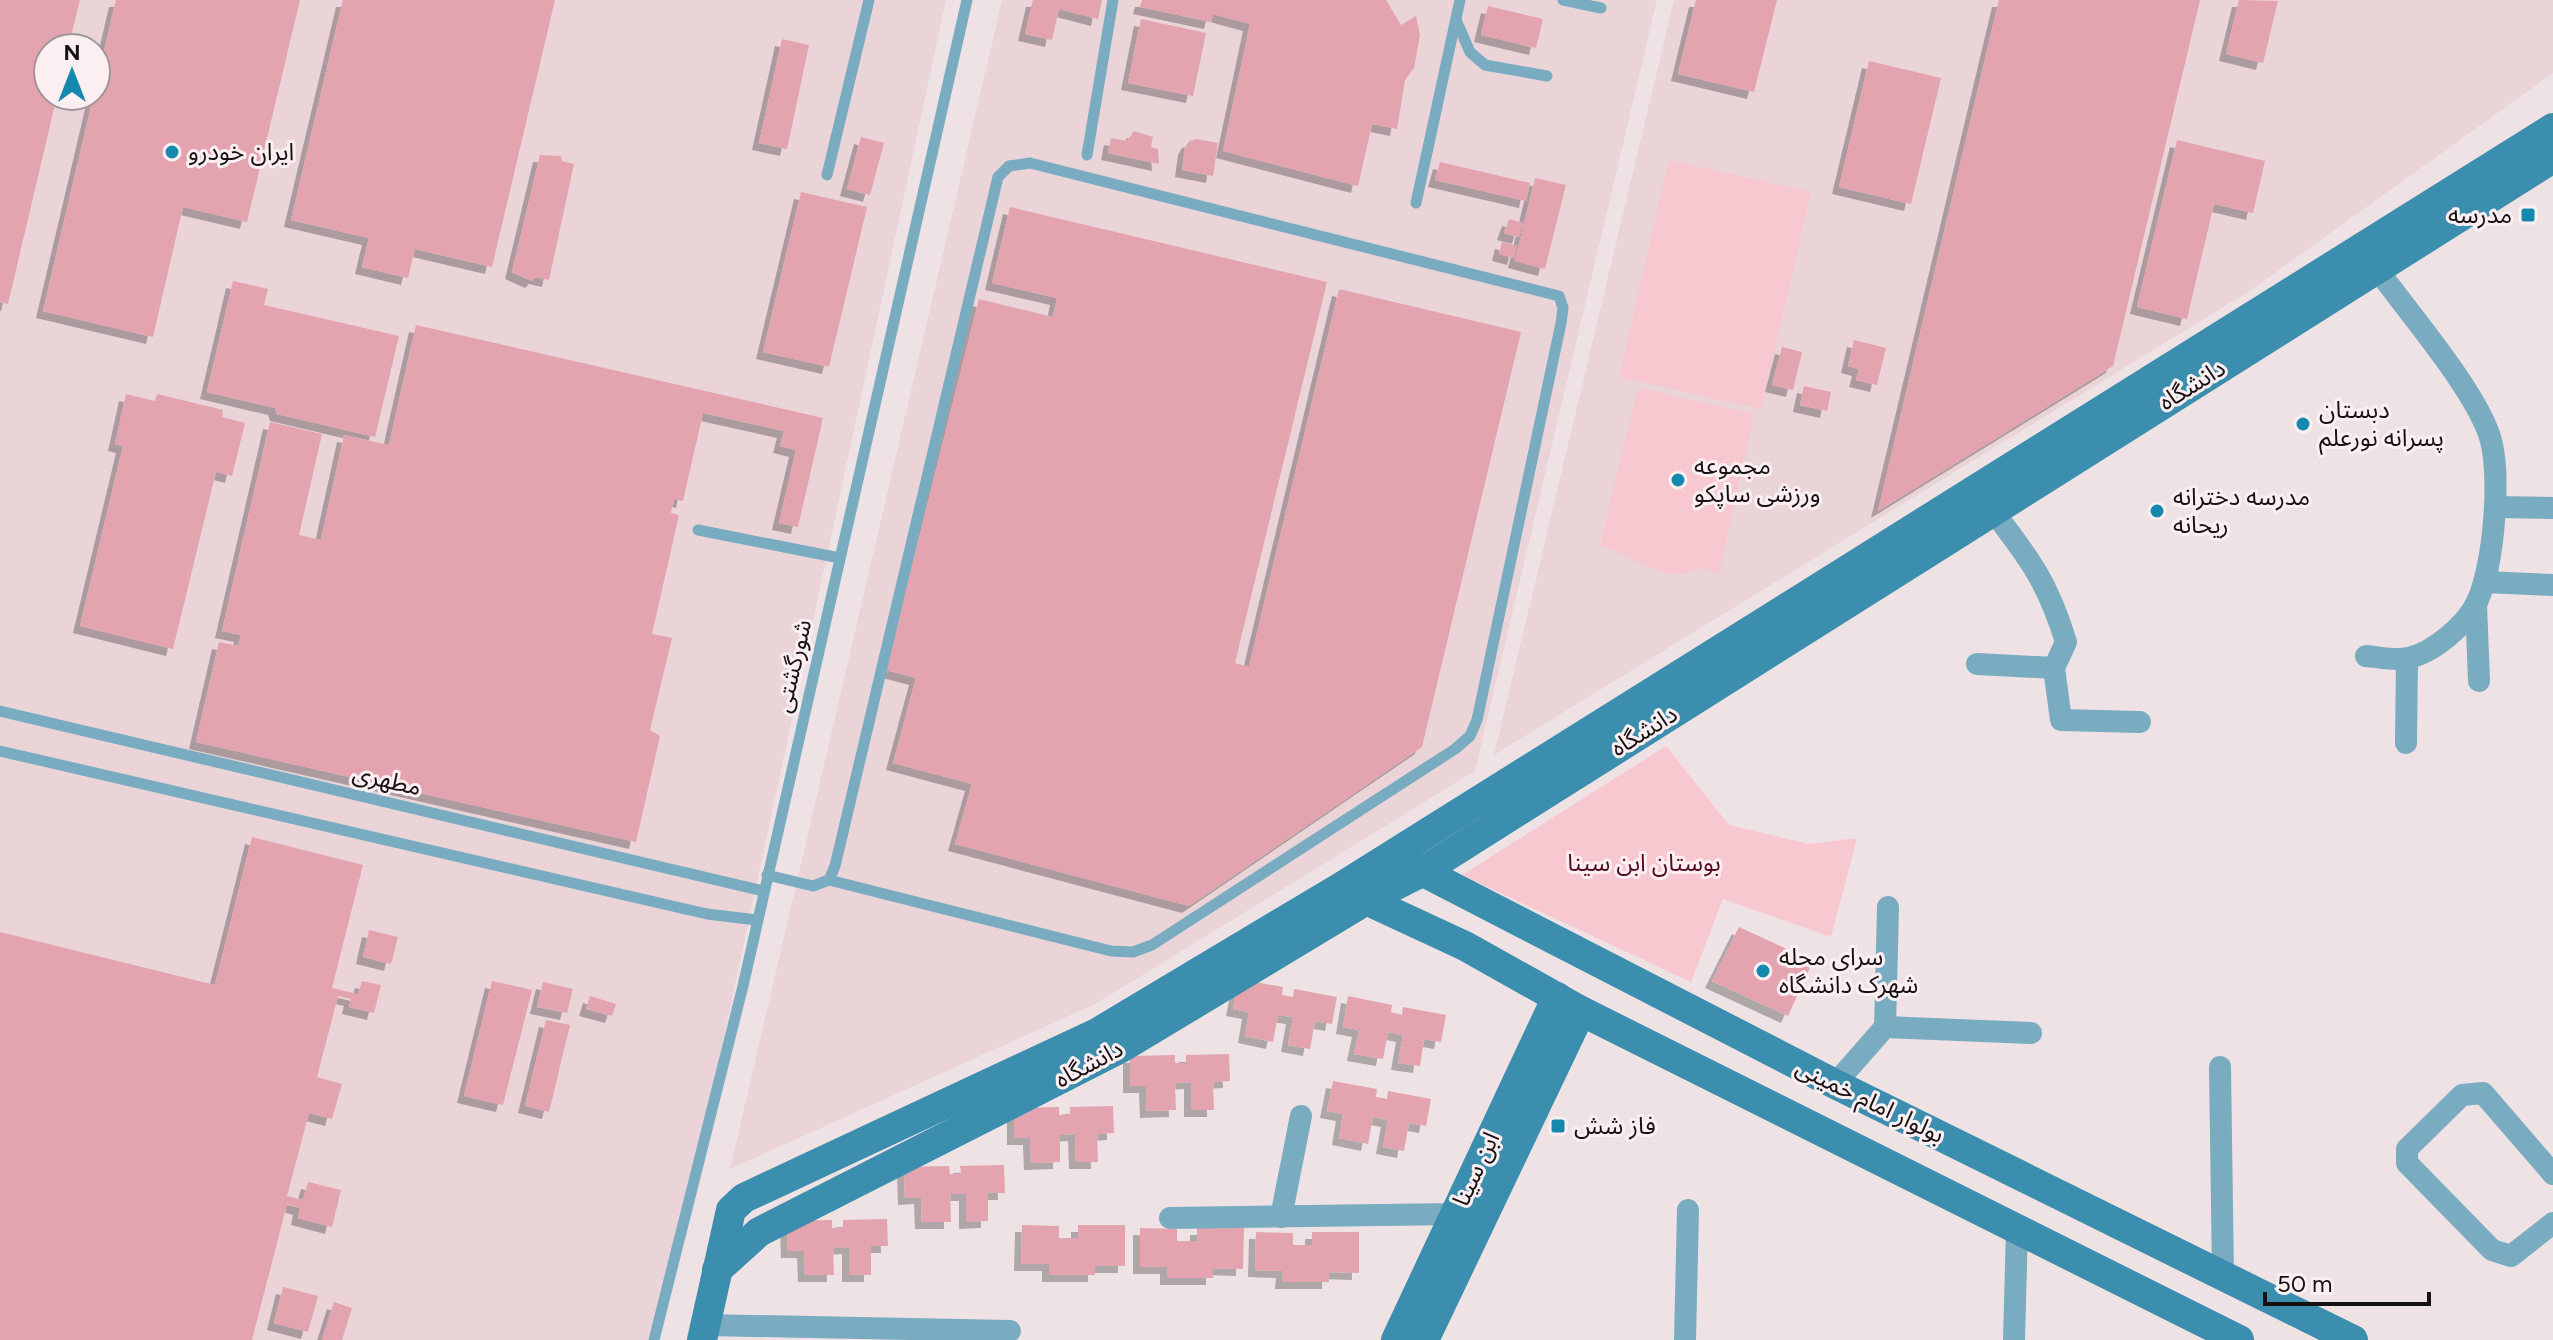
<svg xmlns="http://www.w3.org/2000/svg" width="2553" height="1340" viewBox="0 0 2553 1340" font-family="Figtree,'Noto Sans Arabic',sans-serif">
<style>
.built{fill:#ead4d8;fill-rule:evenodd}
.green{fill:#f7c8d0}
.building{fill:#e3a4b0;filter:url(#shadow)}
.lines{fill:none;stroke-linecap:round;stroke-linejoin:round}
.lane{stroke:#7aacc1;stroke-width:11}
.street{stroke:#7aacc1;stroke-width:22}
.secondary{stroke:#3b8ead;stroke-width:30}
.poi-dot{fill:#1489ad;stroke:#fceff1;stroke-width:3}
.labels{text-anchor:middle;stroke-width:6;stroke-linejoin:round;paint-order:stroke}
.poi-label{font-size:24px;fill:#161112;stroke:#fceff1;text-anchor:start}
.street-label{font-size:24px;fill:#161112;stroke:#fceff1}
.park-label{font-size:24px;fill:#550b24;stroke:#fceff1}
</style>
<defs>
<filter id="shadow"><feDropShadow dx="-7" dy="7" stdDeviation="0" flood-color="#0004"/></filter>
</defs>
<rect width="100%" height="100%" fill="#efe2e4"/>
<g class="built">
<path d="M0,0H946L659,1340H0ZM48,48H96V96H48Z"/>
<polygon points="1002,0 1657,0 1475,771 1097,1003 730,1169"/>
<polygon points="1674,0 2553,0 2553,73 2251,290 1494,755"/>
</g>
<g class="green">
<polygon points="1669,160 1811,192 1761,409 1619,377"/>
<path d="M1638,388L1754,414L1719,574L1700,568C1668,588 1631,554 1600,545Z"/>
<polygon points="1666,746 1729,825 1809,844 1857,838 1831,937 1723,899 1691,982 1462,875"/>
</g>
<g class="building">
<polygon points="0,0 80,0 68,48 48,48 48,96 57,96 8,304 0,302"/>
<polygon points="116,0 300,0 247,222 183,207 153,337 43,311"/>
<polygon points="343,0 555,0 492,267 415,249 408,278 362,267 369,238 291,220"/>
<polygon points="1033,0 1102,0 1098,19 1059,9 1052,40 1025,34"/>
<polygon points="1142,0 1386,0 1401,25 1416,16 1420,35 1414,68 1405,80 1397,129 1372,124 1358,186 1223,151 1250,24 1213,14 1211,22 1140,7"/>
<polygon points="1696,0 1777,0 1754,92 1678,74"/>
<polygon points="1999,0 2200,0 2113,366 1878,511"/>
<polygon points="2239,0 2278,1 2263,63 2226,54"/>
<polygon points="1488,6 1543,19 1536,48 1481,35"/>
<polygon points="1141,19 1206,33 1193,96 1128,83"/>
<polygon points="782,39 809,45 787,149 759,143"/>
<polygon points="1869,61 1941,78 1911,204 1839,187"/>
<polygon points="1134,131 1153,137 1151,147 1158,149 1159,164 1108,153 1111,138 1127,141"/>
<polygon points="861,137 884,143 870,195 847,189"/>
<polygon points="1197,139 1218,143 1213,176 1182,170 1185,148 1189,141"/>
<polygon points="2177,140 2265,161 2253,213 2214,204 2187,319 2137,307"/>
<polygon points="540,155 561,156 562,161 574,164 549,280 536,277 532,281 512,272"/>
<polygon points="1440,162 1530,183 1526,201 1435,180"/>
<polygon points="1535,178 1566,185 1545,269 1515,261"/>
<polygon points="801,192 867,207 829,367 763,352"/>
<polygon points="1010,207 1327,282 1235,663 1249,667 1339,289 1521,332 1422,747 1189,906 955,844 972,784 893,763 916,678 886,670 979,299 1053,317 1057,298 992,283"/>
<polygon points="1509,219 1523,223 1519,237 1504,233"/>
<polygon points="1502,242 1517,246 1514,258 1499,254"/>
<polygon points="233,281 268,289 264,305 399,336 375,437 277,414 275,408 207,392"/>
<polygon points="416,325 823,418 798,527 779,523 796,450 780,446 784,431 703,413 683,501 674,499 671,513 679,515 652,634 672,638 650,730 660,736 636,842 196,742 219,642 238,646 241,635 222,631 270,422 322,434 299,535 321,540 344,435 389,445"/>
<polygon points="1854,340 1886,348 1877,385 1856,380 1859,369 1848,366"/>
<polygon points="1782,347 1802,352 1793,390 1772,385"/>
<polygon points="1804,386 1831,392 1827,411 1800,405"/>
<polygon points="126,394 155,401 157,394 223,410 222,417 245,423 232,476 216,472 173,649 80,626 123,446 115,444"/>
<polygon points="252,837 363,865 332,988 358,994 362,981 381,985 374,1013 349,1007 351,999 338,996 317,1077 342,1084 332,1119 309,1113 287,1196 303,1200 308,1182 341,1190 332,1227 298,1218 300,1208 287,1204 252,1340 0,1340 0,932 215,985"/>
<polygon points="1739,927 1813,961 1788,1016 1712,981"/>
<polygon points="369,930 398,937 391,964 363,957"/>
<polygon points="1239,979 1283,987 1282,995 1293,997 1294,989 1337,997 1332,1024 1315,1021 1310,1049 1288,1045 1293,1017 1278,1015 1273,1042 1245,1036 1249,1012 1233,1009"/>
<polygon points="492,981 532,990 503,1105 464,1096"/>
<polygon points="543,982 573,989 567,1013 537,1007"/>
<polygon points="590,996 616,1004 612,1016 586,1009"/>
<polygon points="1348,996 1392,1005 1391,1012 1402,1015 1403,1007 1446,1015 1441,1042 1424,1039 1420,1066 1398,1063 1403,1035 1388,1032 1383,1059 1354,1054 1359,1030 1343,1027"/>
<polygon points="546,1020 570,1025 549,1112 525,1106"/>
<polygon points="1229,1054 1230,1081 1213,1082 1214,1110 1191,1110 1191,1082 1175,1083 1176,1110 1147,1111 1146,1086 1130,1086 1130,1056 1175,1055 1175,1063 1186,1063 1186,1055"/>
<polygon points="1333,1081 1377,1089 1376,1097 1387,1099 1388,1091 1431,1099 1426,1126 1409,1123 1404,1151 1383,1147 1388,1120 1373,1117 1368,1144 1339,1138 1343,1114 1327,1111"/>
<polygon points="1113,1106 1114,1133 1097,1134 1098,1162 1076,1162 1075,1134 1060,1135 1060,1162 1031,1163 1030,1138 1014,1138 1014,1108 1059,1107 1059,1115 1070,1114 1070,1107"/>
<polygon points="1004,1165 1005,1193 988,1193 988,1221 966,1222 966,1194 950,1194 951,1222 922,1222 921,1197 905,1198 904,1167 949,1166 950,1174 961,1174 960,1166"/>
<polygon points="887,1219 888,1246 871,1246 871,1275 849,1275 849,1247 833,1248 834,1275 805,1275 804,1251 788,1251 787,1221 832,1220 832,1228 843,1227 843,1220"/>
<polygon points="1022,1225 1059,1226 1059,1238 1078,1238 1078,1225 1125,1225 1125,1266 1095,1266 1095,1275 1049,1275 1049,1264 1021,1264"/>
<polygon points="1140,1228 1177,1229 1177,1241 1197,1241 1197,1228 1244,1228 1243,1269 1213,1268 1213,1278 1167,1278 1167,1267 1140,1267"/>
<polygon points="1256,1232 1293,1233 1293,1245 1312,1245 1312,1232 1359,1232 1359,1273 1329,1272 1329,1282 1282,1282 1283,1271 1255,1270"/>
<polygon points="283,1287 318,1296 308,1332 274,1323"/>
<polygon points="334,1302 352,1308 342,1340 322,1340"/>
</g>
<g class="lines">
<g class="lane">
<polyline points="1563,0 1601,8"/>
<polyline points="1456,20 1470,52 1485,65 1547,76"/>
<polyline points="1087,155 1113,0"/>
<polyline points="827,175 869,0"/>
<polyline points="1416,203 1460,0"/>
<polyline points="698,530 840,558"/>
<polyline points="0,711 763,891"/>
<polyline points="0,751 707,914 757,920"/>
<polyline points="767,875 813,886 829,880 835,866 998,177 1009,166 1030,163 1559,296 1563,308 1561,323 1477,720 1470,736 1455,749 1152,945 1133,952 1111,951 829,880"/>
<polyline points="654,1340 743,986 967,0"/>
</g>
<g class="street">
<polyline points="2495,507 2553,508"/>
<polyline points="2484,582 2553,585"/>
<polyline points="2476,604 2479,681"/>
<path d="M2366,656C2379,657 2396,661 2408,658C2433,653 2466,625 2477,602C2494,566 2502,471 2489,434C2472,386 2409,313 2377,269"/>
<path d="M1977,664L2054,668L2066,642C2048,583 2030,559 1993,511"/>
<polyline points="2054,668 2061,720 2140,722"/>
<polyline points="2406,743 2407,659"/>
<polyline points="1885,1027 2031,1033"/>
<polyline points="2220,1067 2223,1276"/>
<polyline points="1835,1084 1885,1027 1888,907"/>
<polyline points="2553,1174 2483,1093 2462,1095 2407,1149 2407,1163 2492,1250 2511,1256 2553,1223"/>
<polyline points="1281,1217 1301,1116"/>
<polyline points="1170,1218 1455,1214"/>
<polyline points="705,1325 1010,1331"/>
<polyline points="1685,1340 1688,1210"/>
<polyline points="2014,1340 2017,1229"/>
</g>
<g class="secondary">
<polyline points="1408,864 1835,1084 2353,1340"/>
<polyline points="1353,894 1465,946 1581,1011 2239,1340"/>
<polyline points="717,1270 759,1232 1121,1048 1365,901 1420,873 2553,158"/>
<polyline points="702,1340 731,1210 744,1198 1097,1033 1341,887 2553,128"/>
<polyline points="1396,1340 1557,997"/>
<polyline points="1424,1340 1581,1011"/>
</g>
</g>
<g class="poi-dot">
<circle cx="172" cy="152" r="8"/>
<rect x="2520" y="207" width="16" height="16" rx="4"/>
<circle cx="2303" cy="424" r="8"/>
<circle cx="1678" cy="480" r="8"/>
<circle cx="2157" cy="511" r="8"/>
<circle cx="1763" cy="971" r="8"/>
<rect x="1550" y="1118" width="16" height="16" rx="4"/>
</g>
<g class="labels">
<g class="poi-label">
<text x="188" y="160">ایران خودرو</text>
<text x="2512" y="223" text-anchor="end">مدرسه</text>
<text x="2319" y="418">دبستان<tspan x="2319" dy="28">پسرانه نورعلم</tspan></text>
<text x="1694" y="474">مجموعه<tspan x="1694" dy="28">ورزشی ساپکو</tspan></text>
<text x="2173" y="505">مدرسه دخترانه<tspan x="2173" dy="28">ریحانه</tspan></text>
<text x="1779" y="965">سرای محله<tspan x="1779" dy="28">شهرک دانشگاه</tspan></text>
<text x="1574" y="1134">فاز شش</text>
</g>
<g class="street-label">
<text transform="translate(2192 385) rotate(-32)" y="8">دانشگاه</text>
<text transform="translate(793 666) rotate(-77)" y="8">شورگشتی</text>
<text transform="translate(1644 731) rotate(-32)" y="8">دانشگاه</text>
<text transform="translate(387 780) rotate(13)" y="8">مطهری</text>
<text transform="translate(1089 1064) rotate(-28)" y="8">دانشگاه</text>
<text transform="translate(1870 1101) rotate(26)" y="8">بولوار امام خمینی</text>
<text transform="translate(1476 1169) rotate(-65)" y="8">ابن سینا</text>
</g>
<g class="park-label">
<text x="1644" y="871">بوستان ابن سینا</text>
</g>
</g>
<g transform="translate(72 72)"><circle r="38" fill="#fceff1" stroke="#a09698" stroke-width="2"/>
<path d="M0-6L14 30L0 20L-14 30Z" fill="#1489ad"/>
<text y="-12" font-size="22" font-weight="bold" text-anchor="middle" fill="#161112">N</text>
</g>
<path d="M2265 1292v12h164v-12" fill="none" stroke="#161112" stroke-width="4"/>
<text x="2277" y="1292" font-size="24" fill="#161112" stroke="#fceff1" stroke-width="6" paint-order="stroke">50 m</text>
</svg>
